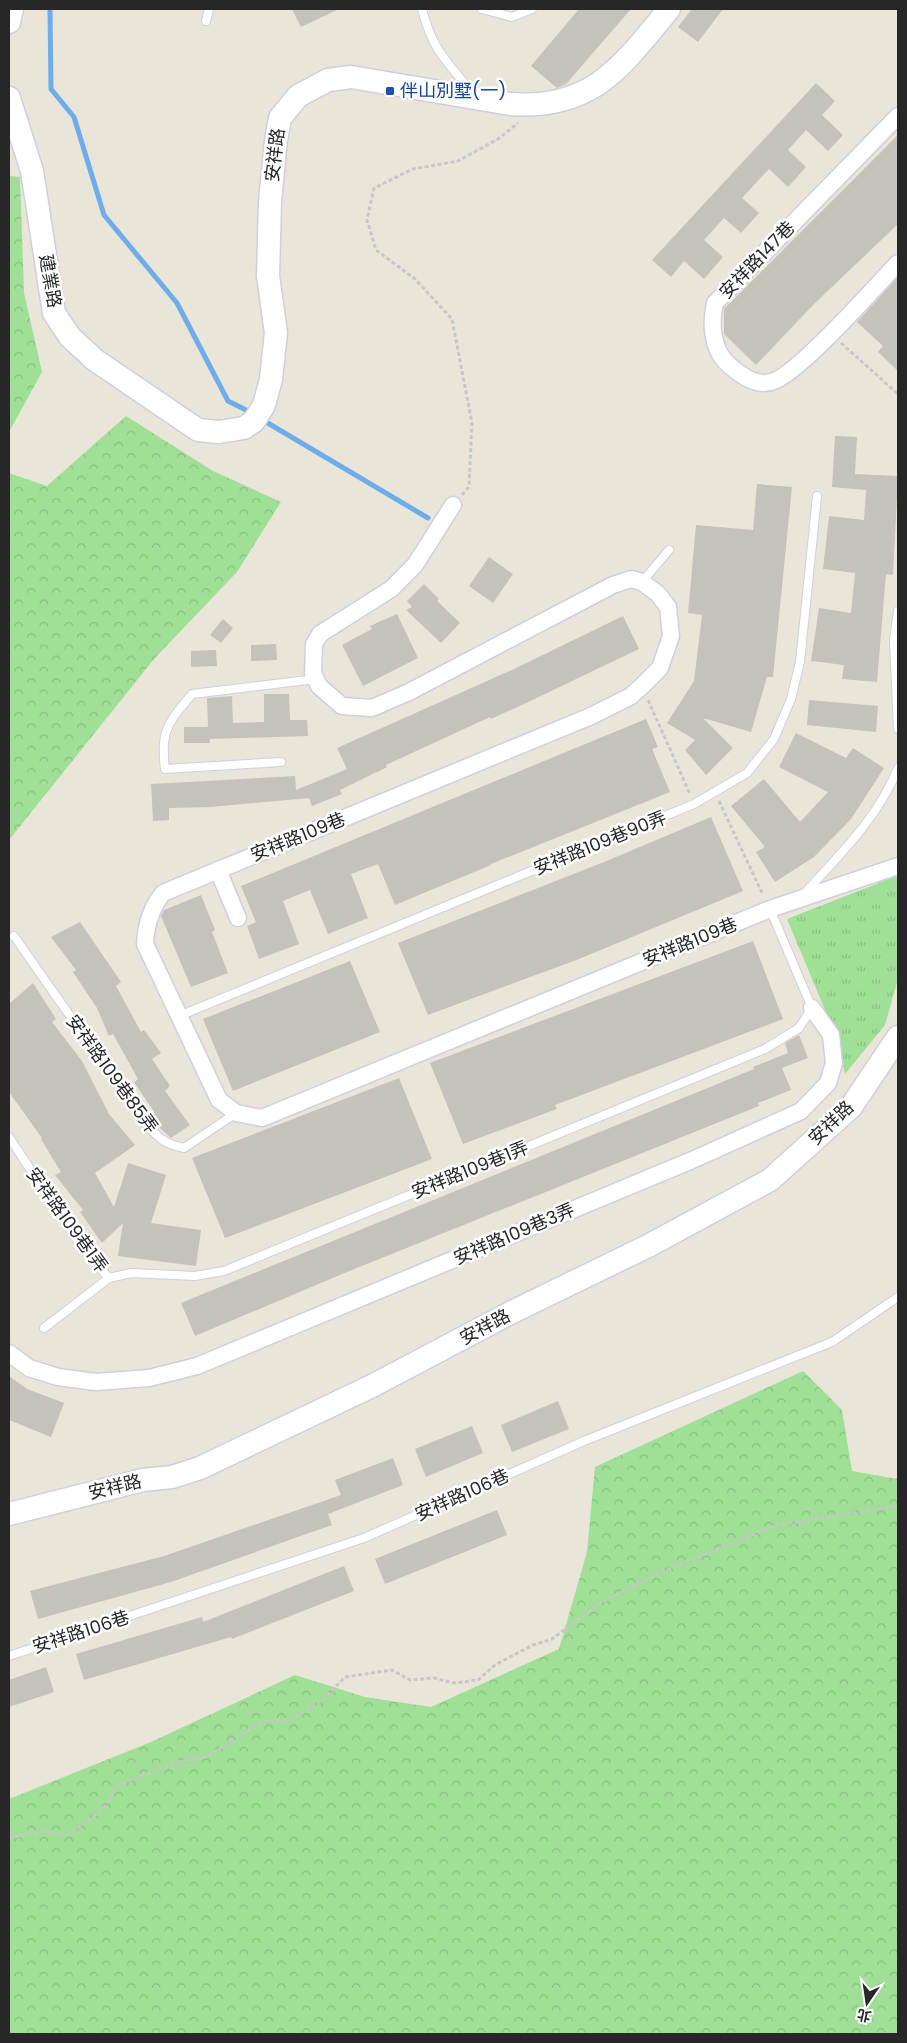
<svg xmlns="http://www.w3.org/2000/svg" width="907" height="2043" viewBox="0 0 907 2043" font-family="Poppins,'Noto Sans TC',sans-serif">
<style>
.forest{fill:url(#forest-crowns)}
.park{fill:url(#park-tufts)}
.lines{fill:none;stroke-linecap:round;stroke-linejoin:round}
.stream{stroke:#6eade9;stroke-width:5}
.building{fill:#c4c2b9}
.lane-casing{stroke:#cfcee0;stroke-width:10}
.street-casing{stroke:#cfcee0;stroke-width:19}
.secondary-casing{stroke:#cfcee0;stroke-width:25}
.path{stroke:#c7c7c7;stroke-width:3;stroke-dasharray:4 2.5;stroke-linecap:butt}
.lane{stroke:#fff;stroke-width:8}
.street{stroke:#fff;stroke-width:16}
.secondary{stroke:#fff;stroke-width:22}
.transit-dot{fill:#1a4fb4;stroke:#fff;stroke-width:2}
.labels{text-anchor:middle;stroke-width:5;stroke-linejoin:round;paint-order:stroke}
.transit-label{font-size:18px;fill:#164399;stroke:#fff;text-anchor:start}
.street-label{font-size:18px;fill:#272727;stroke:#fff}
</style>
<defs>
<pattern id="forest-crowns" width="20" height="18" patternUnits="userSpaceOnUse" patternTransform="scale(1.25)"><rect width="20" height="18" fill="#9fdf96"/><path d="M2 6a3 3 0 1 1 6 0M12 15a3 3 0 1 1 6 0" fill="none" stroke="#89bf81"/></pattern>
<pattern id="park-tufts" width="24" height="20" patternUnits="userSpaceOnUse" patternTransform="scale(1.25)"><rect width="24" height="20" fill="#9fdf96"/><path d="M3 7l-1-3M5 7V3M7 7l1-3M15 17l-1-3M17 17v-4M19 17l1-3" fill="none" stroke="#89bf81"/></pattern>
</defs>
<rect width="100%" height="100%" fill="#e9e6d9"/>
<g class="forest">
<polygon points="9,176 20,177 24,293 42,372 9,432"/>
<polygon points="126,416 213,471 281,502 237,572 154,659 9,840 9,473 47,486"/>
<polygon points="803,1371 842,1410 852,1471 898,1479 898,2034 9,2034 9,1799 151,1742 295,1675 365,1697 431,1707 559,1649 587,1552 595,1467"/>
</g>
<polygon class="park" points="894,877 898,878 898,979 885,1025 845,1074 836,1036 787,919"/>
<g class="lines">
<g class="stream">
<polyline points="50,9 51,89 74,117 104,215 177,303 228,401 252,413"/>
<polyline points="261,419 428,518"/>
</g>
</g>
<g class="building">
<polygon points="292,9 339,9 301,27"/>
<polygon points="579,9 631,9 566,84 557,88 531,66"/>
<polygon points="692,9 723,9 698,42 678,27"/>
<polygon points="816,83 835,101 822,115 843,135 828,151 806,130 788,150 806,167 788,187 769,169 742,198 759,213 741,233 724,218 704,240 723,257 704,279 684,261 671,277 652,260"/>
<polygon points="898,135 898,224 812,306 756,365 724,334 724,309"/>
<polygon points="898,277 898,371 878,352 883,346 857,322"/>
<polygon points="835,436 857,437 855,474 898,476 893,575 886,574 877,682 842,679 844,665 811,661 819,608 851,613 855,573 823,569 829,516 864,520 866,490 832,487"/>
<polygon points="757,484 792,487 773,677 767,677 751,732 703,718 733,748 706,775 685,750 695,740 667,723 694,681 702,615 688,613 696,525 753,530"/>
<polygon points="489,557 513,574 493,603 469,586"/>
<polygon points="424,584 439,599 437,601 460,623 441,643 406,610 412,607 407,601"/>
<polygon points="397,614 418,658 363,686 342,645 372,629 370,626"/>
<polygon points="623,616 639,649 524,704 491,719 490,717 386,765 387,767 340,790 342,794 312,806 309,798 211,807 169,808 169,820 153,821 151,784 295,776 296,790 347,769 337,748 514,669"/>
<polygon points="223,619 233,628 221,643 210,635"/>
<polygon points="276,644 277,660 251,661 251,645"/>
<polygon points="216,650 217,666 191,667 191,651"/>
<polygon points="264,694 289,694 290,720 307,720 308,736 210,739 210,743 184,743 184,727 208,727 207,698 232,696 233,723 264,722"/>
<polygon points="809,700 878,706 876,732 807,725"/>
<polygon points="646,719 658,747 652,749 670,792 491,864 491,865 395,905 378,864 351,874 368,918 328,934 310,890 283,901 299,944 259,959 247,926 256,922 241,886"/>
<polygon points="796,733 846,758 853,748 884,768 851,819 814,857 775,882 756,852 765,847 731,806 764,779 800,822 828,792 779,767"/>
<polygon points="711,817 743,891 579,959 428,1015 398,943 604,862"/>
<polygon points="201,895 215,930 212,932 228,973 191,987 161,916 164,910"/>
<polygon points="80,922 121,982 116,986 141,1032 144,1030 161,1053 152,1059 170,1086 165,1091 190,1125 171,1138 148,1117 155,1113 134,1082 138,1079 113,1034 109,1036 97,1008 73,972 76,970 51,937"/>
<polygon points="753,941 783,1019 555,1105 557,1109 463,1144 430,1063"/>
<polygon points="350,961 380,1032 233,1091 203,1019"/>
<polygon points="33,983 56,1019 52,1022 82,1061 109,1114 135,1145 95,1173 114,1207 128,1163 166,1175 151,1223 201,1230 196,1266 118,1256 123,1223 102,1243 80,1212 83,1210 55,1175 61,1172 41,1139 42,1138 9,1092 9,1004"/>
<polygon points="799,1035 808,1058 782,1068 791,1090 758,1103 759,1106 347,1272 195,1336 181,1303 754,1069 753,1067 788,1053 785,1043"/>
<polygon points="399,1078 432,1159 225,1238 192,1158"/>
<polygon points="9,1376 27,1389 64,1403 51,1437 9,1420"/>
<polygon points="558,1401 569,1429 512,1452 501,1425"/>
<polygon points="472,1426 483,1453 426,1477 415,1449"/>
<polygon points="393,1458 403,1485 328,1514 332,1525 171,1582 38,1619 30,1591 164,1556 341,1495 335,1480"/>
<polygon points="497,1510 507,1535 385,1584 375,1559"/>
<polygon points="344,1566 354,1591 232,1639 231,1637 84,1680 76,1654 202,1617 203,1622"/>
<polygon points="46,1667 54,1692 9,1707 9,1680"/>
</g>
<g class="lines">
<g class="lane-casing">
<g id="lane">
<path d="M422,9C432,49 446,61 471,91"/>
<polyline points="482,9 512,17 532,9"/>
<polyline points="206,21 209,9"/>
<polyline points="642,582 669,550"/>
<polyline points="898,611 894,641 898,729"/>
<path d="M281,762L165,769C160,730 168,723 192,694L316,679"/>
<path d="M804,894C840,854 878,818 898,768"/>
<path d="M14,936L145,1123C158,1138 165,1144 184,1148L236,1113"/>
<polyline points="179,1016 694,804 747,773 774,739 791,699 800,662 817,496"/>
<polyline points="9,1137 83,1249 109,1278"/>
<polyline points="44,1328 109,1278 131,1273 195,1276 224,1271 765,1049 799,1028 812,1008 770,909"/>
<polyline points="9,1656 364,1538 584,1441 832,1342 898,1297"/>
</g>
</g>
<g class="street-casing">
<g id="street">
<path d="M898,116L715,303C710,325 712,351 730,366C742,376 755,386 771,382C796,377 876,286 898,263"/>
<path d="M453,505L415,565L391,589L320,634L314,644L313,673L319,686L342,706L372,708L409,692L613,585L631,579L642,582L658,594L668,607L671,636L660,668L642,686L631,696L591,716L163,893C151,908 146,924 145,944L219,1100L236,1113L262,1118L770,909L898,866"/>
<polyline points="218,870 238,918"/>
<polyline points="9,1353 29,1368 58,1377 96,1382 149,1378 197,1366 690,1161 801,1111 828,1083 834,1063 831,1035 812,1008"/>
</g>
</g>
<g class="secondary-casing">
<g id="secondary">
<polyline points="9,22 12,9"/>
<path d="M9,98L32,171L54,313L70,337L95,360L198,430L219,432L244,428L254,421L264,405L271,379L276,333L268,276L270,201L276,140L280,118L298,96L328,80L351,77L510,104C593,110 622,66 669,9"/>
<polyline points="9,1514 143,1480 172,1477 200,1468 374,1385 512,1312 648,1246 770,1180 851,1107 898,1037"/>
</g>
</g>
<g class="path">
<polyline points="841,343 898,394"/>
<polyline points="462,495 469,487 472,423 452,319 415,279 376,250 367,220 374,188 413,169 458,161 498,139 518,123"/>
<polyline points="648,700 690,794"/>
<polyline points="719,801 763,895"/>
<polyline points="9,1838 43,1831 68,1835 103,1809 118,1785 177,1762 206,1757 264,1721 289,1721 323,1700 345,1677 392,1670 410,1680 434,1678 454,1683 478,1680 495,1665 533,1645 552,1639 600,1603 661,1572 777,1525 898,1506"/>
</g>
<use href="#lane" class="lane"/>
<use href="#street" class="street"/>
<use href="#secondary" class="secondary"/>
</g>
<rect class="transit-dot" x="385" y="86" width="10" height="10" rx="2.5"/>
<g class="labels">
<g class="transit-label">
<text x="400" y="97">伴山別墅(一)</text>
</g>
<g class="street-label">
<text transform="translate(275 155) rotate(-83)" y="6">安祥路</text>
<text transform="translate(757 260) rotate(-46)" y="6">安祥路147巷</text>
<text transform="translate(50 281) rotate(80)" y="6">建業路</text>
<text transform="translate(298 837) rotate(-22)" y="6">安祥路109巷</text>
<text transform="translate(600 843) rotate(-22)" y="6">安祥路109巷90弄</text>
<text transform="translate(690 942) rotate(-22)" y="6">安祥路109巷</text>
<text transform="translate(112 1074) rotate(54)" y="6">安祥路109巷85弄</text>
<text transform="translate(831 1123) rotate(-44)" y="6">安祥路</text>
<text transform="translate(470 1170) rotate(-22)" y="6">安祥路109巷1弄</text>
<text transform="translate(67 1220) rotate(54)" y="6">安祥路109巷1弄</text>
<text transform="translate(514 1234) rotate(-23)" y="6">安祥路109巷3弄</text>
<text transform="translate(485 1327) rotate(-28)" y="6">安祥路</text>
<text transform="translate(115 1487) rotate(-13)" y="6">安祥路</text>
<text transform="translate(462 1495) rotate(-24)" y="6">安祥路106巷</text>
<text transform="translate(81 1632) rotate(-18)" y="6">安祥路106巷</text>
</g>
</g>
<rect width="907" height="2043" fill="none" stroke="#272727" stroke-width="20"/>
<g transform="translate(867 2003) rotate(193)" stroke="#ffffff" stroke-width="4" paint-order="stroke">
<path d="M0-4L9 19L0 12L-9 19Z" fill="#272727"/>
<text y="-8" font-size="14" font-weight="bold" text-anchor="middle" fill="#272727">北</text>
</g>
</svg>
